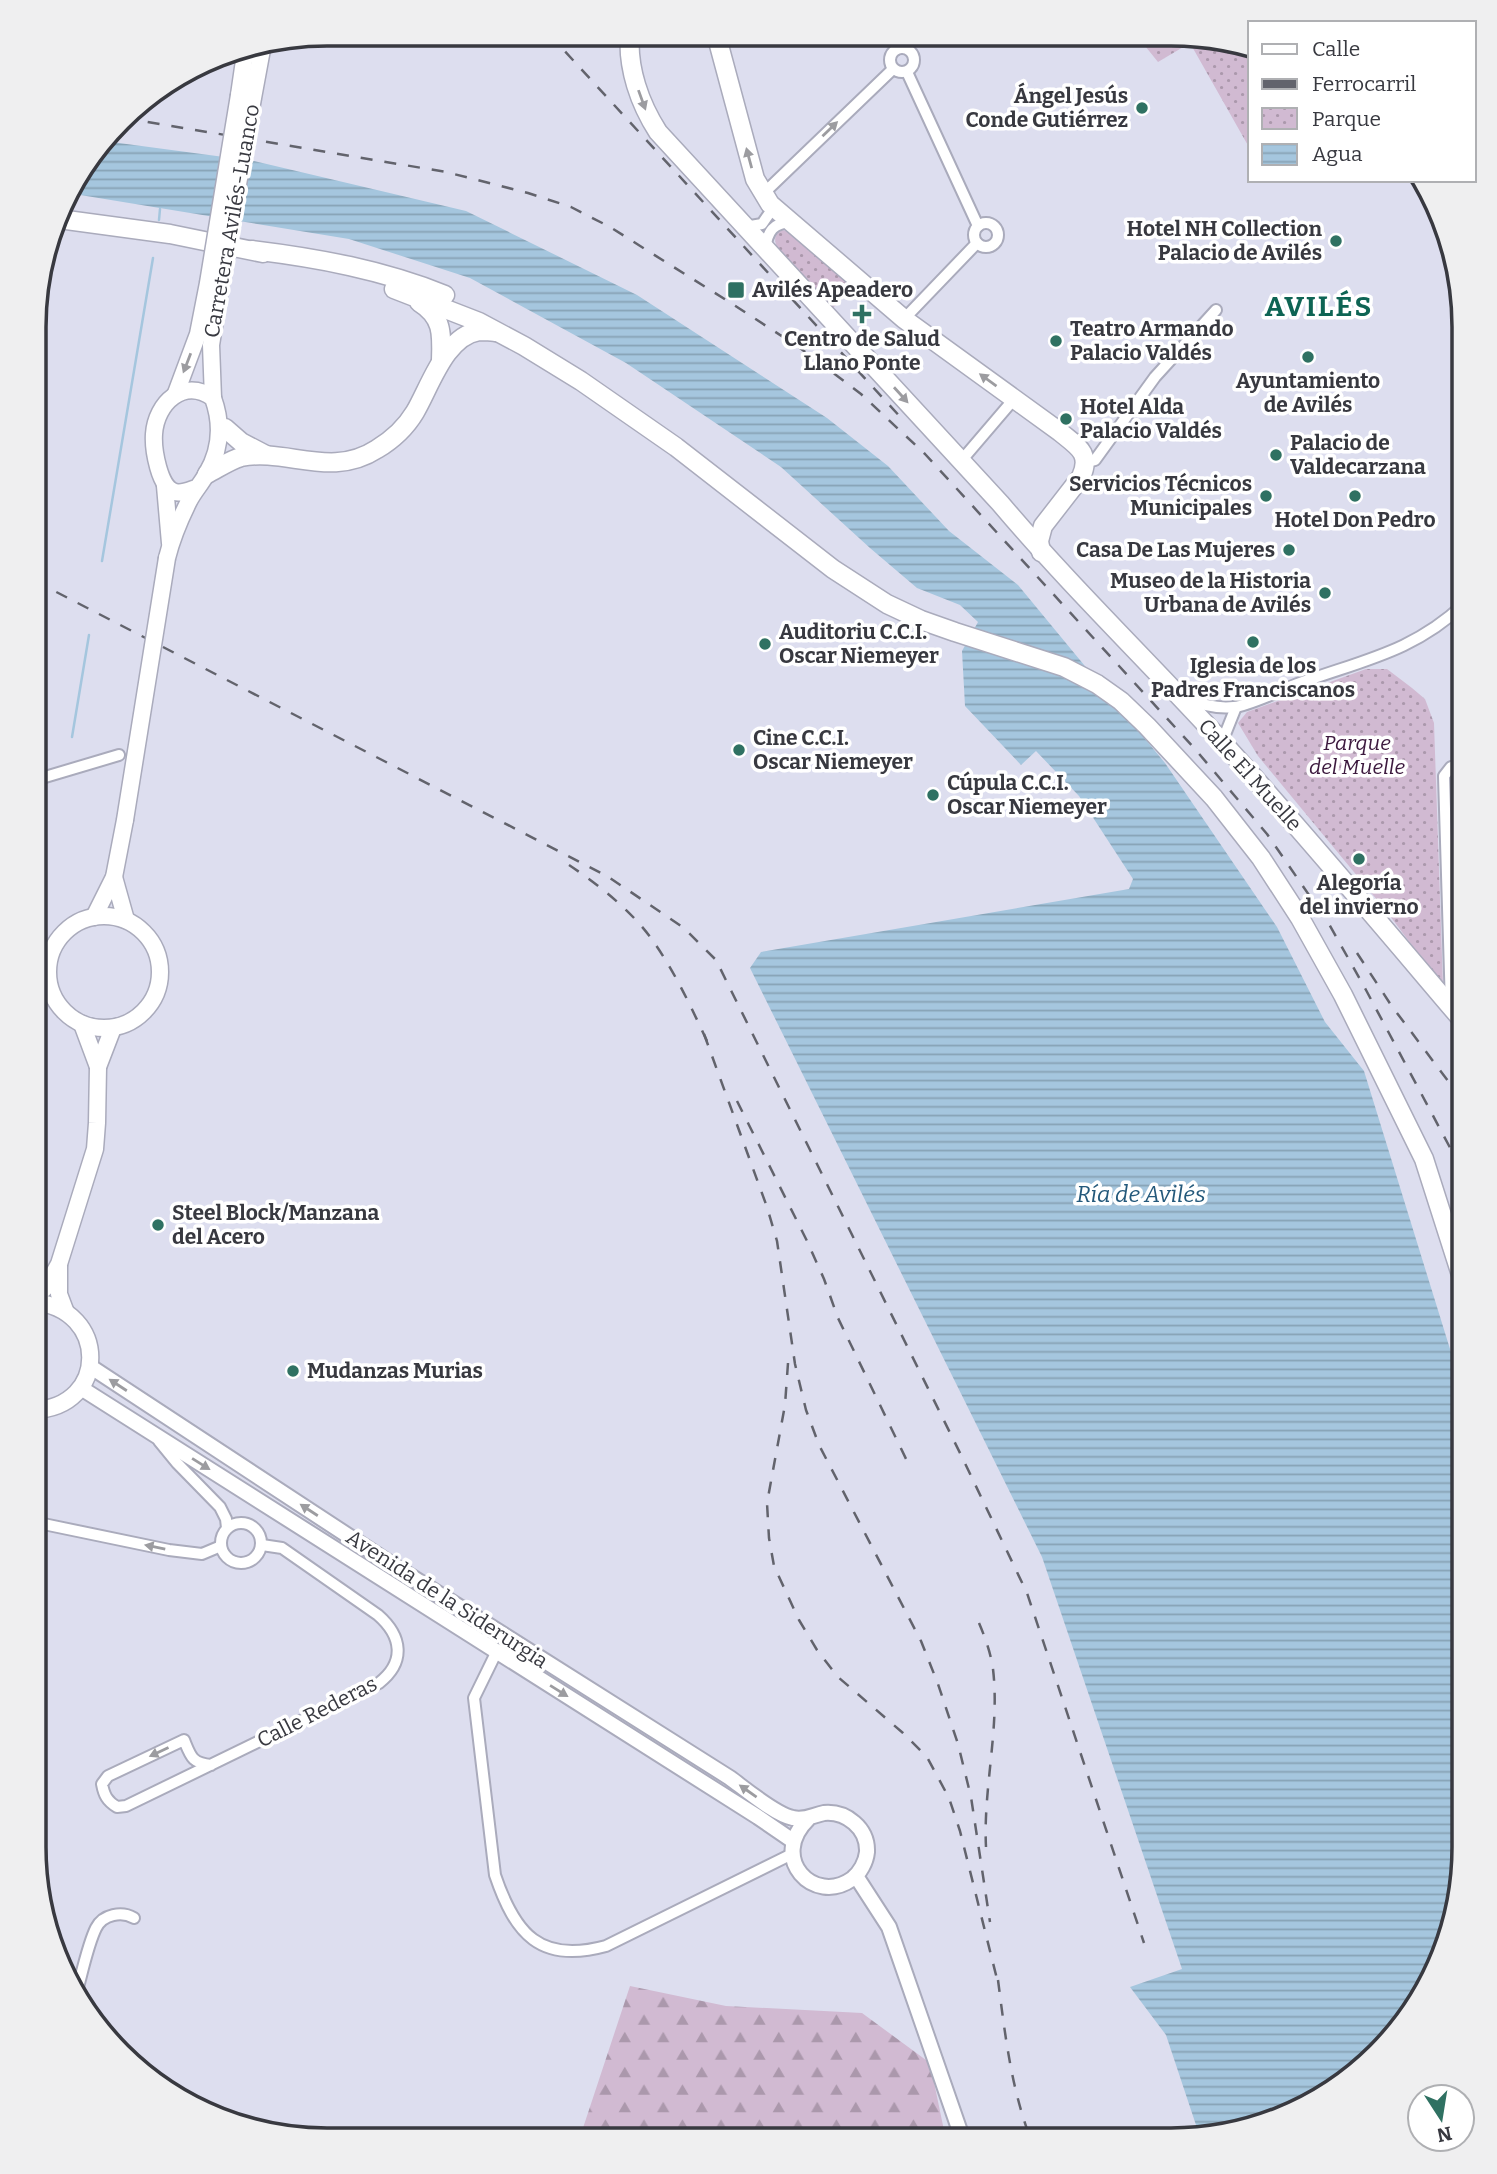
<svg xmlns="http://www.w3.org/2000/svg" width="1497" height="2174" viewBox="0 0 1497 2174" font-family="Bitter,serif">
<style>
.forest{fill:url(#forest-firs)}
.park{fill:url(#park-dots)}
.water{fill:url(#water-rules)}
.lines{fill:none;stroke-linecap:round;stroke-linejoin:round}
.stream{stroke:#a5c6de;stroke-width:2.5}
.minor-casing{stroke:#aaabbc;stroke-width:14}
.tertiary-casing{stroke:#aaabbc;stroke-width:18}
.secondary-casing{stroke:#aaabbc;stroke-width:19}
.primary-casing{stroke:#aaabbc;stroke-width:21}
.trunk-casing{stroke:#aaabbc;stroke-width:21}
.minor{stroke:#fff;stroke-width:10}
.tertiary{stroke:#fff;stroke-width:14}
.secondary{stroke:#fff;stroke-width:16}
.primary{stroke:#fff;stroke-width:18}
.trunk{stroke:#fff;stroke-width:18}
.rail{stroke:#62636c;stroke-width:2.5;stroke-dasharray:12 12;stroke-linecap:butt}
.secondary-bridge-casing{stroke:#aaabbc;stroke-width:19;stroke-linecap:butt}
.secondary-bridge{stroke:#fff;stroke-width:16}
.oneway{fill:#9c9ca0}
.poi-dot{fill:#2f7162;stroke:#fff;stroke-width:2.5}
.labels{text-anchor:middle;stroke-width:7;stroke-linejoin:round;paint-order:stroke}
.poi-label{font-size:21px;font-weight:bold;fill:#383940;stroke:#fff;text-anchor:start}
.street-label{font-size:21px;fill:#383940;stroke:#fff}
.park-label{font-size:21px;font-style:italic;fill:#3c193e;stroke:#fff}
.water-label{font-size:23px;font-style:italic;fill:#24597b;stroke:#fff}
.district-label{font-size:28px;font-weight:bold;letter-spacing:2px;fill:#0e6454;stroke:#fff}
.rim{fill:none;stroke:#383940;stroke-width:3.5}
</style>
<defs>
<pattern id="forest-firs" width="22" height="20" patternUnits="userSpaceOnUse" patternTransform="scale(1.75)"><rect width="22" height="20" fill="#d1bad2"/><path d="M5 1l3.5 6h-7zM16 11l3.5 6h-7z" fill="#ab98ac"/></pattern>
<pattern id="park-dots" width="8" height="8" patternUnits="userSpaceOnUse" patternTransform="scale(1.75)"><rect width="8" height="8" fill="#d1bad2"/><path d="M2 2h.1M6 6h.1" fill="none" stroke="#ab98ac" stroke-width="1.8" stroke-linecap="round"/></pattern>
<pattern id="water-rules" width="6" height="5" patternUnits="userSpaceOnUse" patternTransform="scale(1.75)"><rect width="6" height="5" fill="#a5c6de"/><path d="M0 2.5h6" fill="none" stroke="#87a2b5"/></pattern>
</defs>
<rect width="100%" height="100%" fill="#dddeef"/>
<polygon class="forest" points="630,1986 726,2006 862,2013 930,2063 946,2140 581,2139 580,2137"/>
<g class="park">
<polygon points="1137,36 1209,36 1250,47 1250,149 1190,43 1158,62"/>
<path d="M782,230L788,231L854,286L832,309L777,248C774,239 774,235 782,230Z"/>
<polygon points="1366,669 1387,669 1412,688 1425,699 1434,723 1443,987 1387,912 1258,756 1238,723 1247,712"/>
</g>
<polygon class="water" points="104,141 254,161 466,211 637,295 827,418 888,466 949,531 1018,585 1165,763 1277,927 1325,1022 1364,1071 1463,1391 1463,1867 1448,1942 1414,2011 1363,2068 1300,2111 1199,2134 1166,2035 1130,1987 1182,1969 1042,1557 750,968 761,952 1129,889 1133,879 1079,796 1036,751 1021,765 965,706 962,651 978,622 960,605 917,588 870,548 781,467 626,363 470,278 349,239 68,193 72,180"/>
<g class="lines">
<g class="stream">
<polyline points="159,220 160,209"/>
<polyline points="102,561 153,258"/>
<polyline points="72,737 89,635"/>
</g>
<g class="minor-casing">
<g id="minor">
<polyline points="891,35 897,49"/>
<circle cx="902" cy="60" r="12"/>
<polyline points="907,72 978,226"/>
<polyline points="763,194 893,69"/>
<circle cx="986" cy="235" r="12"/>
<polyline points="745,227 762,224 771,211 770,204"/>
<path d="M765,248C768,231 773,223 791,222"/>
<polyline points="904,319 977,243"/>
<polyline points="961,461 1014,399"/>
<polyline points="1086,462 1095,460 1155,377 1216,310"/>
<path d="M1187,699C1202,705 1217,709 1234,707C1249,706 1283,689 1300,683C1363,660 1413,652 1464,604"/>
<polyline points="1222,742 1236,707"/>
<polyline points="35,780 119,755"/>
<polyline points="1451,1006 1444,776 1451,767 1464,764"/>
<polyline points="159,1441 177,1463 220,1507 226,1519 227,1528"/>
<polyline points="34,1522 169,1550 202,1554 221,1546"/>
<circle cx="241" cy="1543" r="20"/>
<path d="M497,1651L474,1698L495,1875C515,1934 540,1964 606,1946L792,1854"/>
<path d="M211,1765C192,1763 191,1757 184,1740L108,1776L102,1784C104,1795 107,1801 117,1807L126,1806L379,1683C406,1662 402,1636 378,1615L282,1548L262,1545"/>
<path d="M74,1993L77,1991C82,1973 88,1944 96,1928C103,1914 122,1911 134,1918"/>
</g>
</g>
<g class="tertiary-casing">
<g id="tertiary">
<path d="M91,1367L385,1560L730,1778C745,1789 776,1815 793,1818C805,1821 813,1815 824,1813C846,1811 868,1828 867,1852C866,1862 860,1873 852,1879C814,1906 768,1858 808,1819"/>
<polyline points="81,1388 758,1817 793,1841"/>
<polyline points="856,1876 889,1927 963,2140"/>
</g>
</g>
<g class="secondary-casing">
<g id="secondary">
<polyline points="239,95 246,47"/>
<polyline points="253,98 263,44"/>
<polyline points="176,393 198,334 208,283"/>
<polyline points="213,398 211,345 221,282"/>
<polyline points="165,486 170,543"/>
<path d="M167,558C172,538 180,519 189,501C194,491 202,483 207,473C221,449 222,423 213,398C184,377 156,403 154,434C153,449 159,488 175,492C182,494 190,490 196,488"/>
<polyline points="114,877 126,920"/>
<circle cx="104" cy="972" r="56"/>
<polyline points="94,917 114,877 125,820"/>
<polyline points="82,1024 98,1067"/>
<polyline points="59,1266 59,1294 65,1310"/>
<polyline points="34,1298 46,1287 59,1264 95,1149 97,1123 98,1067 113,1028"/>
<path d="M34,1410C109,1407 109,1309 34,1302"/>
</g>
</g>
<g class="primary-casing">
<g id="primary">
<path d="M630,34C627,68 640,104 658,132L1000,503C1071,587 1150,663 1224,744C1306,835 1384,928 1463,1021"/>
<path d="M716,34L755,179L770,204L904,319L1060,432C1077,446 1092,453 1081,477L1043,526L1039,541L1041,552"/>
</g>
</g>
<g class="trunk-casing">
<g id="trunk">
<polyline points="59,219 170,234 263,253"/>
<path d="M252,250C318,258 383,270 445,295"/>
<polyline points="394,289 479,322 524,346 581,381 676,447 833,569 887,604 921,620 955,632 1064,667 1097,684 1121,701 1147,726 1214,798 1261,858 1300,918 1343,995 1424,1159 1463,1281"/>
<path d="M419,302C443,317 442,334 441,360"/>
<polyline points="225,428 241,442 266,455"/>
<path d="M207,474C217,469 230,460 241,457C287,448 331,479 377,449C392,440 406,427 415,412C430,387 445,336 479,331C484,331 490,331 495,332"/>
</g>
</g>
<use href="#minor" class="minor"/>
<use href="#tertiary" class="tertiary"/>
<use href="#secondary" class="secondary"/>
<use href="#primary" class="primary"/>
<use href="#trunk" class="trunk"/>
<g class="rail">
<polyline points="549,34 904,421"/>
<polyline points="124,118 446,172 528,193 571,207 610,227 734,305 800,348 861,394 925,454 1195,749 1267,834 1329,924 1366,990 1463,1172"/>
<polyline points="35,581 607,876 684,928 716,960 962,1457 1027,1593 1144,1943"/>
<path d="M569,865C599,885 633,912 653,941C675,972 691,1007 707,1041"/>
<polyline points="1357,953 1391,1005 1463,1101"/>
<polyline points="704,1034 767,1207 777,1241 795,1364 806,1410 819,1445 921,1641 938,1684 958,1744 971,1797 990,1922"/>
<polyline points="737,1101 807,1241 824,1279 838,1318 908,1463"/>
<polyline points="788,1363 785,1405 767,1503 769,1538 774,1566 799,1620 817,1650 838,1677 903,1733 927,1757 949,1798 960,1831 999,1987"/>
<path d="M979,1623C985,1637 991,1654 993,1669C1000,1728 983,1788 986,1847"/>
<path d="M998,1980C1005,2034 1011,2088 1031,2140"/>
</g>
<g class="secondary-bridge-casing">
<g id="secondary-bridge">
<polyline points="221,282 253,98"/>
<polyline points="208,283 239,95"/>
<polyline points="125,820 167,558"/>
</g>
</g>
<use href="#secondary-bridge" class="secondary-bridge"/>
</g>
<defs><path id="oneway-solid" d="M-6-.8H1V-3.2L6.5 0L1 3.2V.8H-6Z" transform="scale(1.75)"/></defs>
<g class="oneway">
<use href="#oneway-solid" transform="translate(642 100) rotate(70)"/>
<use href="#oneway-solid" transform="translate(830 129) rotate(-44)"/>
<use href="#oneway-solid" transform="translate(749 158) rotate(-105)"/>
<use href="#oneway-solid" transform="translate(187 363) rotate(111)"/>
<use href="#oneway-solid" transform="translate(988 380) rotate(-144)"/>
<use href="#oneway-solid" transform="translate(901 395) rotate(48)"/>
<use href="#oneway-solid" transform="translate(118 1385) rotate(-147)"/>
<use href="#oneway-solid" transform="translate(201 1464) rotate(32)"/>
<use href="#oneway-solid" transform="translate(309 1510) rotate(-147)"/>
<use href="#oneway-solid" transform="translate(155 1547) rotate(-168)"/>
<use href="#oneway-solid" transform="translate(559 1691) rotate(32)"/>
<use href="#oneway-solid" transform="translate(159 1752) rotate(155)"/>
<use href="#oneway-solid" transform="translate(748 1791) rotate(-145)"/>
</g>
<g class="poi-dot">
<circle cx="1142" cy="108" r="7"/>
<circle cx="1336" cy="241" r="7"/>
<rect x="727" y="281" width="18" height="18" rx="3.5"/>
<path d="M858.5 303.5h7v7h7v7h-7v7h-7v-7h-7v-7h7z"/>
<circle cx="1056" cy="341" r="7"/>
<circle cx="1308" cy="357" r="7"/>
<circle cx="1066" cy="419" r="7"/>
<circle cx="1276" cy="455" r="7"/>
<circle cx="1266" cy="496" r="7"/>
<circle cx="1355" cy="496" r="7"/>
<circle cx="1289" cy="550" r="7"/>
<circle cx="1325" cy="593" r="7"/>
<circle cx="1253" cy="642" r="7"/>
<circle cx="765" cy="644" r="7"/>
<circle cx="739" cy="750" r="7"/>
<circle cx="933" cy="795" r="7"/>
<circle cx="1359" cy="859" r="7"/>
<circle cx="158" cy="1225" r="7"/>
<circle cx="293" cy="1371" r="7"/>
</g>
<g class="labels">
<g class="poi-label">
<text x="1128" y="103" text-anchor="end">Ángel Jesús<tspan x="1128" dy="24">Conde Gutiérrez</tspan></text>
<text x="1322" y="236" text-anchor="end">Hotel NH Collection<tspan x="1322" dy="24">Palacio de Avilés</tspan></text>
<text x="752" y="297">Avilés Apeadero</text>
<text x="1070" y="336">Teatro Armando<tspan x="1070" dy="24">Palacio Valdés</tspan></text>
<text x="862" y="346" text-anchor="middle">Centro de Salud<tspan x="862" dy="24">Llano Ponte</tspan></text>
<text x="1308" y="388" text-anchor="middle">Ayuntamiento<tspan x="1308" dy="24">de Avilés</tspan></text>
<text x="1080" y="414">Hotel Alda<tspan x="1080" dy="24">Palacio Valdés</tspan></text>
<text x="1290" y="450">Palacio de<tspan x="1290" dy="24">Valdecarzana</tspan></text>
<text x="1252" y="491" text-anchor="end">Servicios Técnicos<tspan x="1252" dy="24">Municipales</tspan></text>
<text x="1355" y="527" text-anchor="middle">Hotel Don Pedro</text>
<text x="1275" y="557" text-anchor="end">Casa De Las Mujeres</text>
<text x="1311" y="588" text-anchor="end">Museo de la Historia<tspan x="1311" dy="24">Urbana de Avilés</tspan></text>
<text x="779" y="639">Auditoriu C.C.I.<tspan x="779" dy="24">Oscar Niemeyer</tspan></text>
<text x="1253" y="673" text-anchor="middle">Iglesia de los<tspan x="1253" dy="24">Padres Franciscanos</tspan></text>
<text x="753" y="745">Cine C.C.I.<tspan x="753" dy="24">Oscar Niemeyer</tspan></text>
<text x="947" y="790">Cúpula C.C.I.<tspan x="947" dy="24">Oscar Niemeyer</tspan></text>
<text x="1359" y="890" text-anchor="middle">Alegoría<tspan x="1359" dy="24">del invierno</tspan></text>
<text x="172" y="1220">Steel Block/Manzana<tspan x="172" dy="24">del Acero</tspan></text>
<text x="307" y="1378">Mudanzas Murias</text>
</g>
<g class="street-label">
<text transform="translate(232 221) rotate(-80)" y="7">Carretera Avilés-Luanco</text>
<text transform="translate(1250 775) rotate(48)" y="7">Calle El Muelle</text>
<text transform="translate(447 1599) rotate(33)" y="7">Avenida de la Siderurgia</text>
<text transform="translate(317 1712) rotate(-27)" y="7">Calle Rederas</text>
</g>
<g class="park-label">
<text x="1357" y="750">Parque<tspan x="1357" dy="24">del Muelle</tspan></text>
</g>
<g class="water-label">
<text x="1141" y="1202">Ría de Avilés</text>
</g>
<g class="district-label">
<text x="1319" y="316">AVILÉS</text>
</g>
</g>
<path d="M0 0H1497V2174H0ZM327 46H1171A281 281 0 0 1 1452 327V1847A281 281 0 0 1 1171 2128H327A281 281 0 0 1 46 1847V327A281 281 0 0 1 327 46Z" fill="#efeff0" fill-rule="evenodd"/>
<path class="rim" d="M327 46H1171A281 281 0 0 1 1452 327V1847A281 281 0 0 1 1171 2128H327A281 281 0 0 1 46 1847V327A281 281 0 0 1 327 46Z"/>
<rect x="1248" y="21" width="228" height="161" fill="#ffffff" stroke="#afb0b3" stroke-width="2"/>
<rect x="1262" y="44" width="35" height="10" fill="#ffffff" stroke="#afb0b3" stroke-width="2"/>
<text x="1312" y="56" font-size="21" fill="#383940">Calle</text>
<rect x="1262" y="79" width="35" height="10" fill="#62636c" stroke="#afb0b3" stroke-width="2"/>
<text x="1312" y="91" font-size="21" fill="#383940">Ferrocarril</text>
<rect x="1262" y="108" width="35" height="21" fill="url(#park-dots)" stroke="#afb0b3" stroke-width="2"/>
<text x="1312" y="126" font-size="21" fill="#383940">Parque</text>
<rect x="1262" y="144" width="35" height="21" fill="url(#water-rules)" stroke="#afb0b3" stroke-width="2"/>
<text x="1312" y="161" font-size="21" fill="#383940">Agua</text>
<g transform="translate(1441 2118) rotate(168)"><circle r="33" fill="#ffffff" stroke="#afb0b3" stroke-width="2"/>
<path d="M0-5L12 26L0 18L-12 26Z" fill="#2f7162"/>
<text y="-10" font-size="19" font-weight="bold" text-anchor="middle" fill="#383940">N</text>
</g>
</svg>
